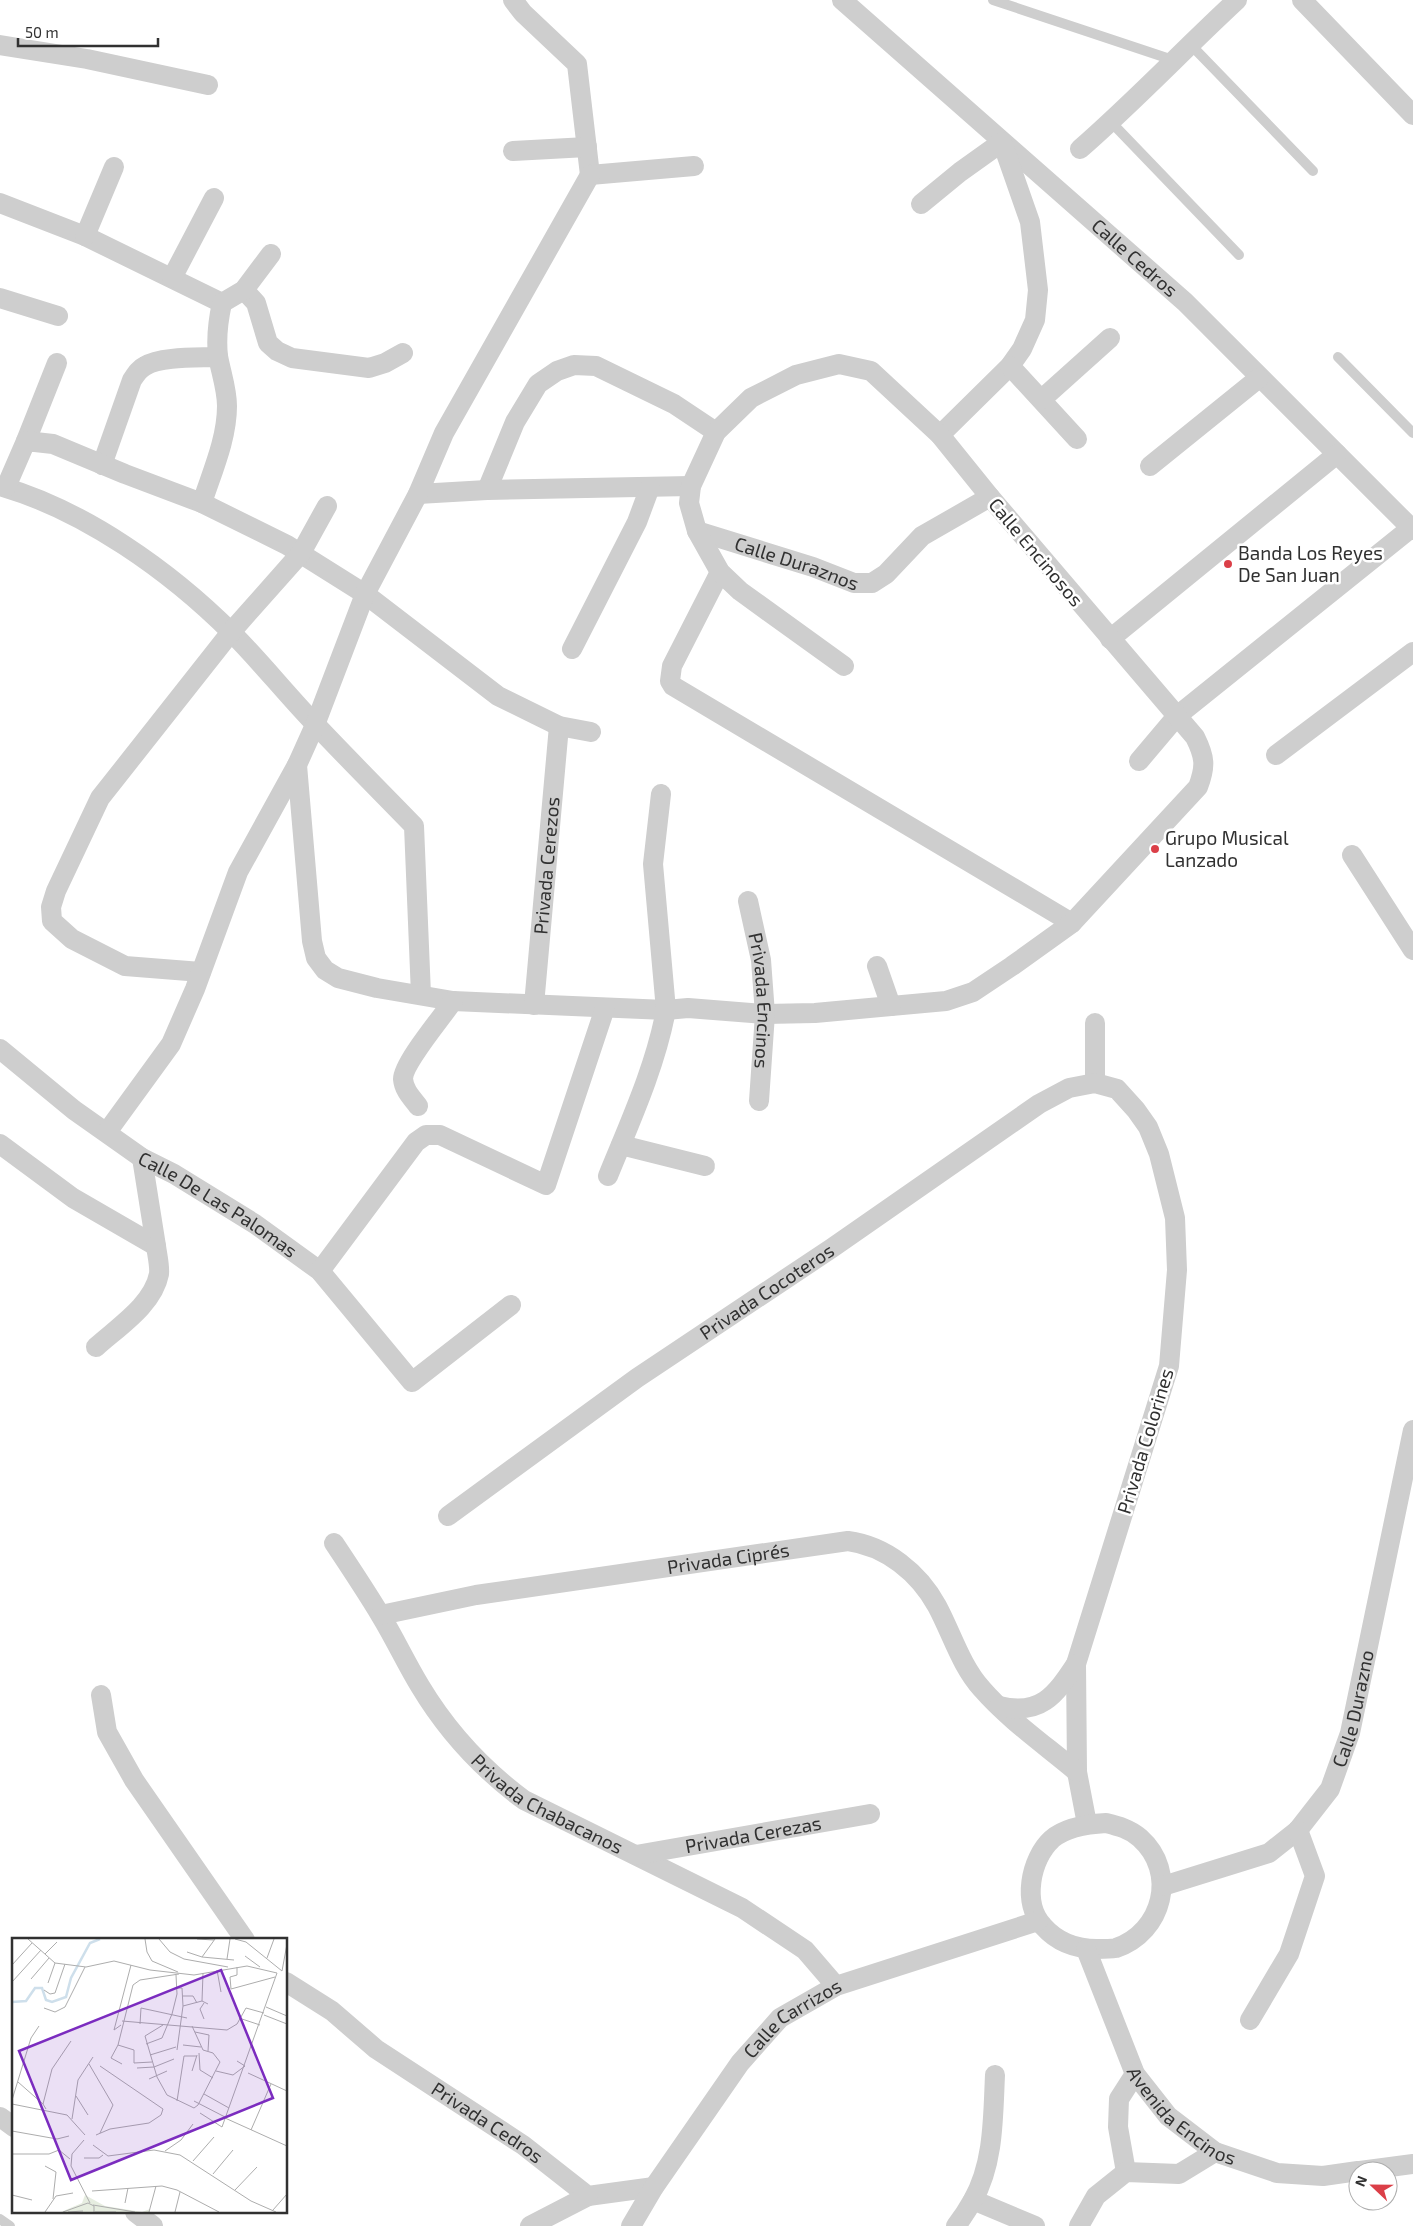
<svg xmlns="http://www.w3.org/2000/svg" width="1413" height="2226" viewBox="0 0 1413 2226" font-family="'Exo 2',sans-serif">
<style>
.lines{fill:none;stroke-linecap:round;stroke-linejoin:round}
.lane{stroke:#cecece;stroke-width:10}
.street{stroke:#cecece;stroke-width:20}
.poi-dot{fill:#db3f48;stroke:#fff;stroke-width:2}
.labels{text-anchor:middle;stroke-width:5;stroke-linejoin:round;paint-order:stroke}
.street-label{font-size:19px;fill:#313131;stroke:#fff}
.poi-label{font-size:19px;fill:#313131;stroke:#fff;text-anchor:start}
.inset-river{fill:none;stroke:#cedfeb;stroke-width:2.5}
.inset-road{fill:none;stroke:#adadad;stroke-width:1}
.view{fill:#7b2cbf;fill-opacity:0.15;stroke:#7b2cbf;stroke-width:2.5}
.inset-edge{fill:none;stroke:#313131;stroke-width:2.5}
</style>
<rect width="100%" height="100%" fill="#fff"/>
<g class="lines">
<g class="lane">
<polyline points="993,0 1173,60"/>
<polyline points="1190,44 1313,171"/>
<polyline points="1111,122 1239,255"/>
<polyline points="1338,357 1413,433"/>
<polyline points="0,2219 10,2226"/>
</g>
<g class="street">
<polyline points="513,0 523,13 577,64 590,175"/>
<path id="s1" d="M842,0L1185,302L1413,530"/>
<polyline points="1302,0 1413,115"/>
<polyline points="0,45 87,59 208,85"/>
<path d="M1080,149C1134,102 1184,49 1237,0"/>
<polyline points="513,151 587,147"/>
<polyline points="590,175 694,166"/>
<polyline points="0,203 85,236 222,303"/>
<polyline points="921,204 960,172 1002,142 1030,222 1038,290 1035,320 1022,349 1010,366 940,435"/>
<polyline points="85,236 114,167"/>
<polyline points="172,278 214,198"/>
<polyline points="244,290 256,303 268,343 277,351 292,358 369,368 385,363 403,353"/>
<polyline points="0,298 58,316"/>
<polyline points="1010,366 1077,439"/>
<polyline points="1042,399 1110,338"/>
<polyline points="26,441 57,363"/>
<path d="M102,465L132,380C136,374 139,369 145,366C161,356 199,358 218,357"/>
<polyline points="1150,466 1259,378"/>
<path d="M0,486C84,510 170,571 232,633C261,662 287,695 316,725C348,759 381,792 414,826L421,995"/>
<polyline points="6,487 26,441 53,444 125,474 202,503 287,545 365,594 498,696 559,726 591,732"/>
<polyline points="487,490 515,422 538,384 557,371 574,365 596,366 674,404 716,432"/>
<polyline points="418,494 487,490 691,486"/>
<path d="M202,503C212,472 227,439 227,406C227,389 221,373 218,356C216,338 218,321 222,303L244,290L271,254"/>
<path id="s2" d="M697,531L813,567L854,583H872L886,574L922,536L990,497"/>
<polyline points="720,572 672,666 670,681 673,686 1072,923"/>
<polyline points="1110,639 1337,454"/>
<polyline points="572,649 637,522 650,487"/>
<polyline points="1276,755 1413,652"/>
<polyline points="1139,761 1177,716 1411,528"/>
<path d="M297,765L312,941L316,958L325,970L338,978L377,988L453,1001L666,1010L688,1008L765,1014L815,1013L946,1001L973,992L1012,966L1072,923L1198,787C1206,766 1205,757 1195,737L990,497L940,435L871,371L839,364L796,375L751,398L716,432L691,486L689,503L697,531L720,572L740,591L844,666"/>
<polyline points="1352,855 1413,950"/>
<path id="s3" d="M748,901L761,960L765,1014L759,1101"/>
<polyline points="877,966 891,1006"/>
<polyline points="201,972 125,966 72,939 52,921 51,907 56,891 100,798 231,632 301,553 327,506"/>
<path id="s4" d="M534,1005L559,726"/>
<path id="s5" d="M0,1049L74,1110L142,1158L174,1174L255,1224L320,1271L412,1382L511,1305"/>
<polyline points="1095,1083 1095,1023"/>
<path d="M418,1106C411,1097 404,1090 403,1079C403,1063 443,1016 453,1001"/>
<polyline points="107,1132 171,1044 195,989 238,872 297,765 315,725 365,594 418,494 444,433 590,175"/>
<polyline points="0,1144 73,1198 156,1246 142,1158"/>
<polyline points="621,1145 705,1166"/>
<path d="M608,1176C630,1122 655,1068 666,1010L653,864L661,794"/>
<polyline points="320,1271 416,1142 426,1135 440,1135 546,1185 605,1008"/>
<path d="M96,1347C118,1327 153,1305 159,1274C160,1266 157,1254 156,1246"/>
<path id="s6" d="M448,1516L637,1378L832,1248L1039,1104L1069,1088L1095,1083L1117,1089L1136,1110L1148,1127L1159,1154L1175,1218L1177,1270L1169,1366L1076,1664L1077,1772L1087,1824"/>
<path id="s7" d="M334,1543C350,1567 366,1591 381,1616C395,1639 406,1663 420,1686C447,1731 482,1769 524,1800L742,1908L805,1950L836,1986"/>
<path id="s8" d="M381,1615L476,1595L848,1541C886,1546 919,1573 937,1606C952,1634 961,1666 982,1689C1009,1720 1045,1745 1077,1772"/>
<polyline points="101,1695 107,1732 134,1780 245,1940"/>
<path d="M999,1706C1040,1716 1055,1696 1076,1664"/>
<path d="M1106,1823C1118,1826 1130,1829 1140,1838C1178,1872 1163,1932 1116,1948C1110,1949 1103,1949 1097,1949C1076,1949 1057,1942 1043,1926C1022,1904 1030,1859 1052,1839C1066,1827 1088,1824 1106,1823Z"/>
<path id="s9" d="M636,1855L870,1814"/>
<path id="s10" d="M1163,1886L1269,1853L1298,1830L1330,1789L1350,1733L1413,1430"/>
<path id="s11" d="M1086,1949L1135,2074L1168,2116L1215,2152L1277,2173L1323,2176L1358,2171"/>
<path id="s12" d="M286,1982L332,2011L376,2049L523,2145L588,2196L654,2187"/>
<polyline points="1250,2020 1289,1954 1315,1876 1298,1830"/>
<polyline points="0,2117 14,2127"/>
<polyline points="1360,2171 1413,2164"/>
<polyline points="1126,2172 1118,2127 1119,2099 1135,2074"/>
<polyline points="973,2200 1035,2226"/>
<polyline points="135,2212 153,2226"/>
<polyline points="530,2226 588,2196"/>
<path id="s13" d="M631,2226L654,2187L740,2063L780,2018L836,1986L1038,1921"/>
<path d="M956,2226C962,2218 968,2209 973,2200C994,2163 993,2117 995,2075"/>
<polyline points="1079,2226 1096,2196 1126,2172 1179,2174 1215,2152"/>
</g>
</g>
<g class="poi-dot">
<circle cx="1228" cy="564" r="5"/>
<circle cx="1155" cy="849" r="5"/>
</g>
<g class="labels">
<g class="street-label">
<text dy="7" stroke="none"><textPath href="#s1" startOffset="390">Calle Cedros</textPath></text>
<text transform="translate(1036 552) rotate(50)" y="7">Calle Encinosos</text>
<text dy="7" stroke="none"><textPath href="#s2" startOffset="105">Calle Duraznos</textPath></text>
<text dy="7" stroke="none"><textPath href="#s4" startOffset="140">Privada Cerezos</textPath></text>
<text dy="7" stroke="none"><textPath href="#s3" startOffset="101">Privada Encinos</textPath></text>
<text dy="7" stroke="none"><textPath href="#s5" startOffset="268">Calle De Las Palomas</textPath></text>
<text dy="7" stroke="none"><textPath href="#s6" startOffset="390">Privada Cocoteros</textPath></text>
<text transform="translate(1145 1441) rotate(-73)" y="7">Privada Colorines</text>
<text dy="7" stroke="none"><textPath href="#s8" startOffset="352">Privada Ciprés</textPath></text>
<text dy="7" stroke="none"><textPath href="#s10" startOffset="284">Calle Durazno</textPath></text>
<text dy="7" stroke="none"><textPath href="#s7" startOffset="344">Privada Chabacanos</textPath></text>
<text dy="7" stroke="none"><textPath href="#s9" startOffset="119">Privada Cerezas</textPath></text>
<text dy="7" stroke="none"><textPath href="#s13" startOffset="266">Calle Carrizos</textPath></text>
<text dy="7" stroke="none"><textPath href="#s11" startOffset="198">Avenida Encinos</textPath></text>
<text dy="7" stroke="none"><textPath href="#s12" startOffset="246">Privada Cedros</textPath></text>
</g>
<g class="poi-label">
<text x="1238" y="560">Banda Los Reyes<tspan x="1238" dy="22">De San Juan</tspan></text>
<text x="1165" y="845">Grupo Musical<tspan x="1165" dy="22">Lanzado</tspan></text>
</g>
</g>
<g transform="translate(12 1938)">
<rect width="275" height="275" fill="#fff"/>
<path d="M73,257L93,268L130,274L138,271V274H49L70,265Z" fill="#e6ede0"/>
<path class="inset-river" d="M0,64L14,63L23,50H30L34,62L40,64L54,59L59,40L78,5L88,1"/>
<path class="inset-road" d="M16,1L43,25M133,1L135,14L140,23L166,34M147,1L158,14L172,21L216,29M185,1L202,2M223,1L234,4L270,33L275,6M175,14L190,19L222,22M33,16L45,4M233,18L248,29M190,19L203,1M255,20L262,1M215,21L218,1M43,25L74,29L102,23L138,32L182,37L235,28L265,35M0,27L20,5M225,29V37L218,39L219,51L263,39M205,32L209,54M19,41L37,20M0,44L29,12M36,45L43,25M32,52L38,56L43,55L53,26M171,58H181L185,65M190,63L191,35M192,65L188,71L192,81M171,68L190,63L196,66M254,69L275,78M32,70L43,74L53,69L73,29M252,77L275,86M227,80L248,87M110,83L215,92M128,86L129,70L175,80M109,87L102,92L119,27M151,87L133,98L145,139L155,157L182,170L186,167L208,124L201,115L191,112M180,88L191,112M215,92L225,86L234,70L252,75M183,94L197,97L196,113M134,106L150,100L160,76L165,56L164,37M106,107L122,112V125L140,124M171,107L189,109M165,112L171,68L170,50H165M187,115L188,132L201,140M138,117L164,109M77,126L101,167L88,195M110,126L99,120L106,107L121,47L128,42L167,36M88,128L151,171M125,130L142,129L162,121M180,133L185,117M204,133L221,137L233,128L225,123M236,135L275,153M137,141L155,133M6,144L31,166M192,156L217,170M64,158L76,177M0,162L19,100L27,88M165,163L172,118H184M182,163L213,179M0,166L55,177L73,197M34,171L31,166L40,131L59,103M188,175L210,189L265,35M213,180L275,208M60,181L66,142L81,119M239,192L259,146M0,193L45,201L57,198M84,197L98,191L137,185L149,177L151,171M72,202L60,216L59,228L78,265M81,207L96,218L142,212L168,217L239,263L264,274M153,213L169,202L181,186M0,216H37L47,212L58,221M72,220H87L91,217M181,223L202,199M33,228L44,234L41,261M201,236L221,212M223,252L245,229M80,253L150,248L165,252L207,274M0,257L20,262M113,265L116,250M81,267L123,274M261,272L275,256M33,274L44,258L61,255M51,274L76,265L82,268V274M56,274L71,273M83,274H104M137,274L144,248M163,274L168,254"/>
<path class="view" d="M209,32L261,160L59,242L7,113Z"/>
<rect width="275" height="275" class="inset-edge"/>
</g>
<g transform="translate(1373 2186) rotate(292)"><circle r="24" fill="#ffffff" stroke="#adadad"/>
<path d="M0-4L9 19L0 12L-9 19Z" fill="#db3f48"/>
<text y="-8" font-size="14" font-weight="bold" text-anchor="middle" fill="#313131">N</text>
</g>
<path d="M18 38v8h140v-8" fill="none" stroke="#313131" stroke-width="2.5"/>
<text x="25" y="38" font-size="15" fill="#313131" stroke="#ffffff" stroke-width="4" paint-order="stroke">50 m</text>
</svg>
